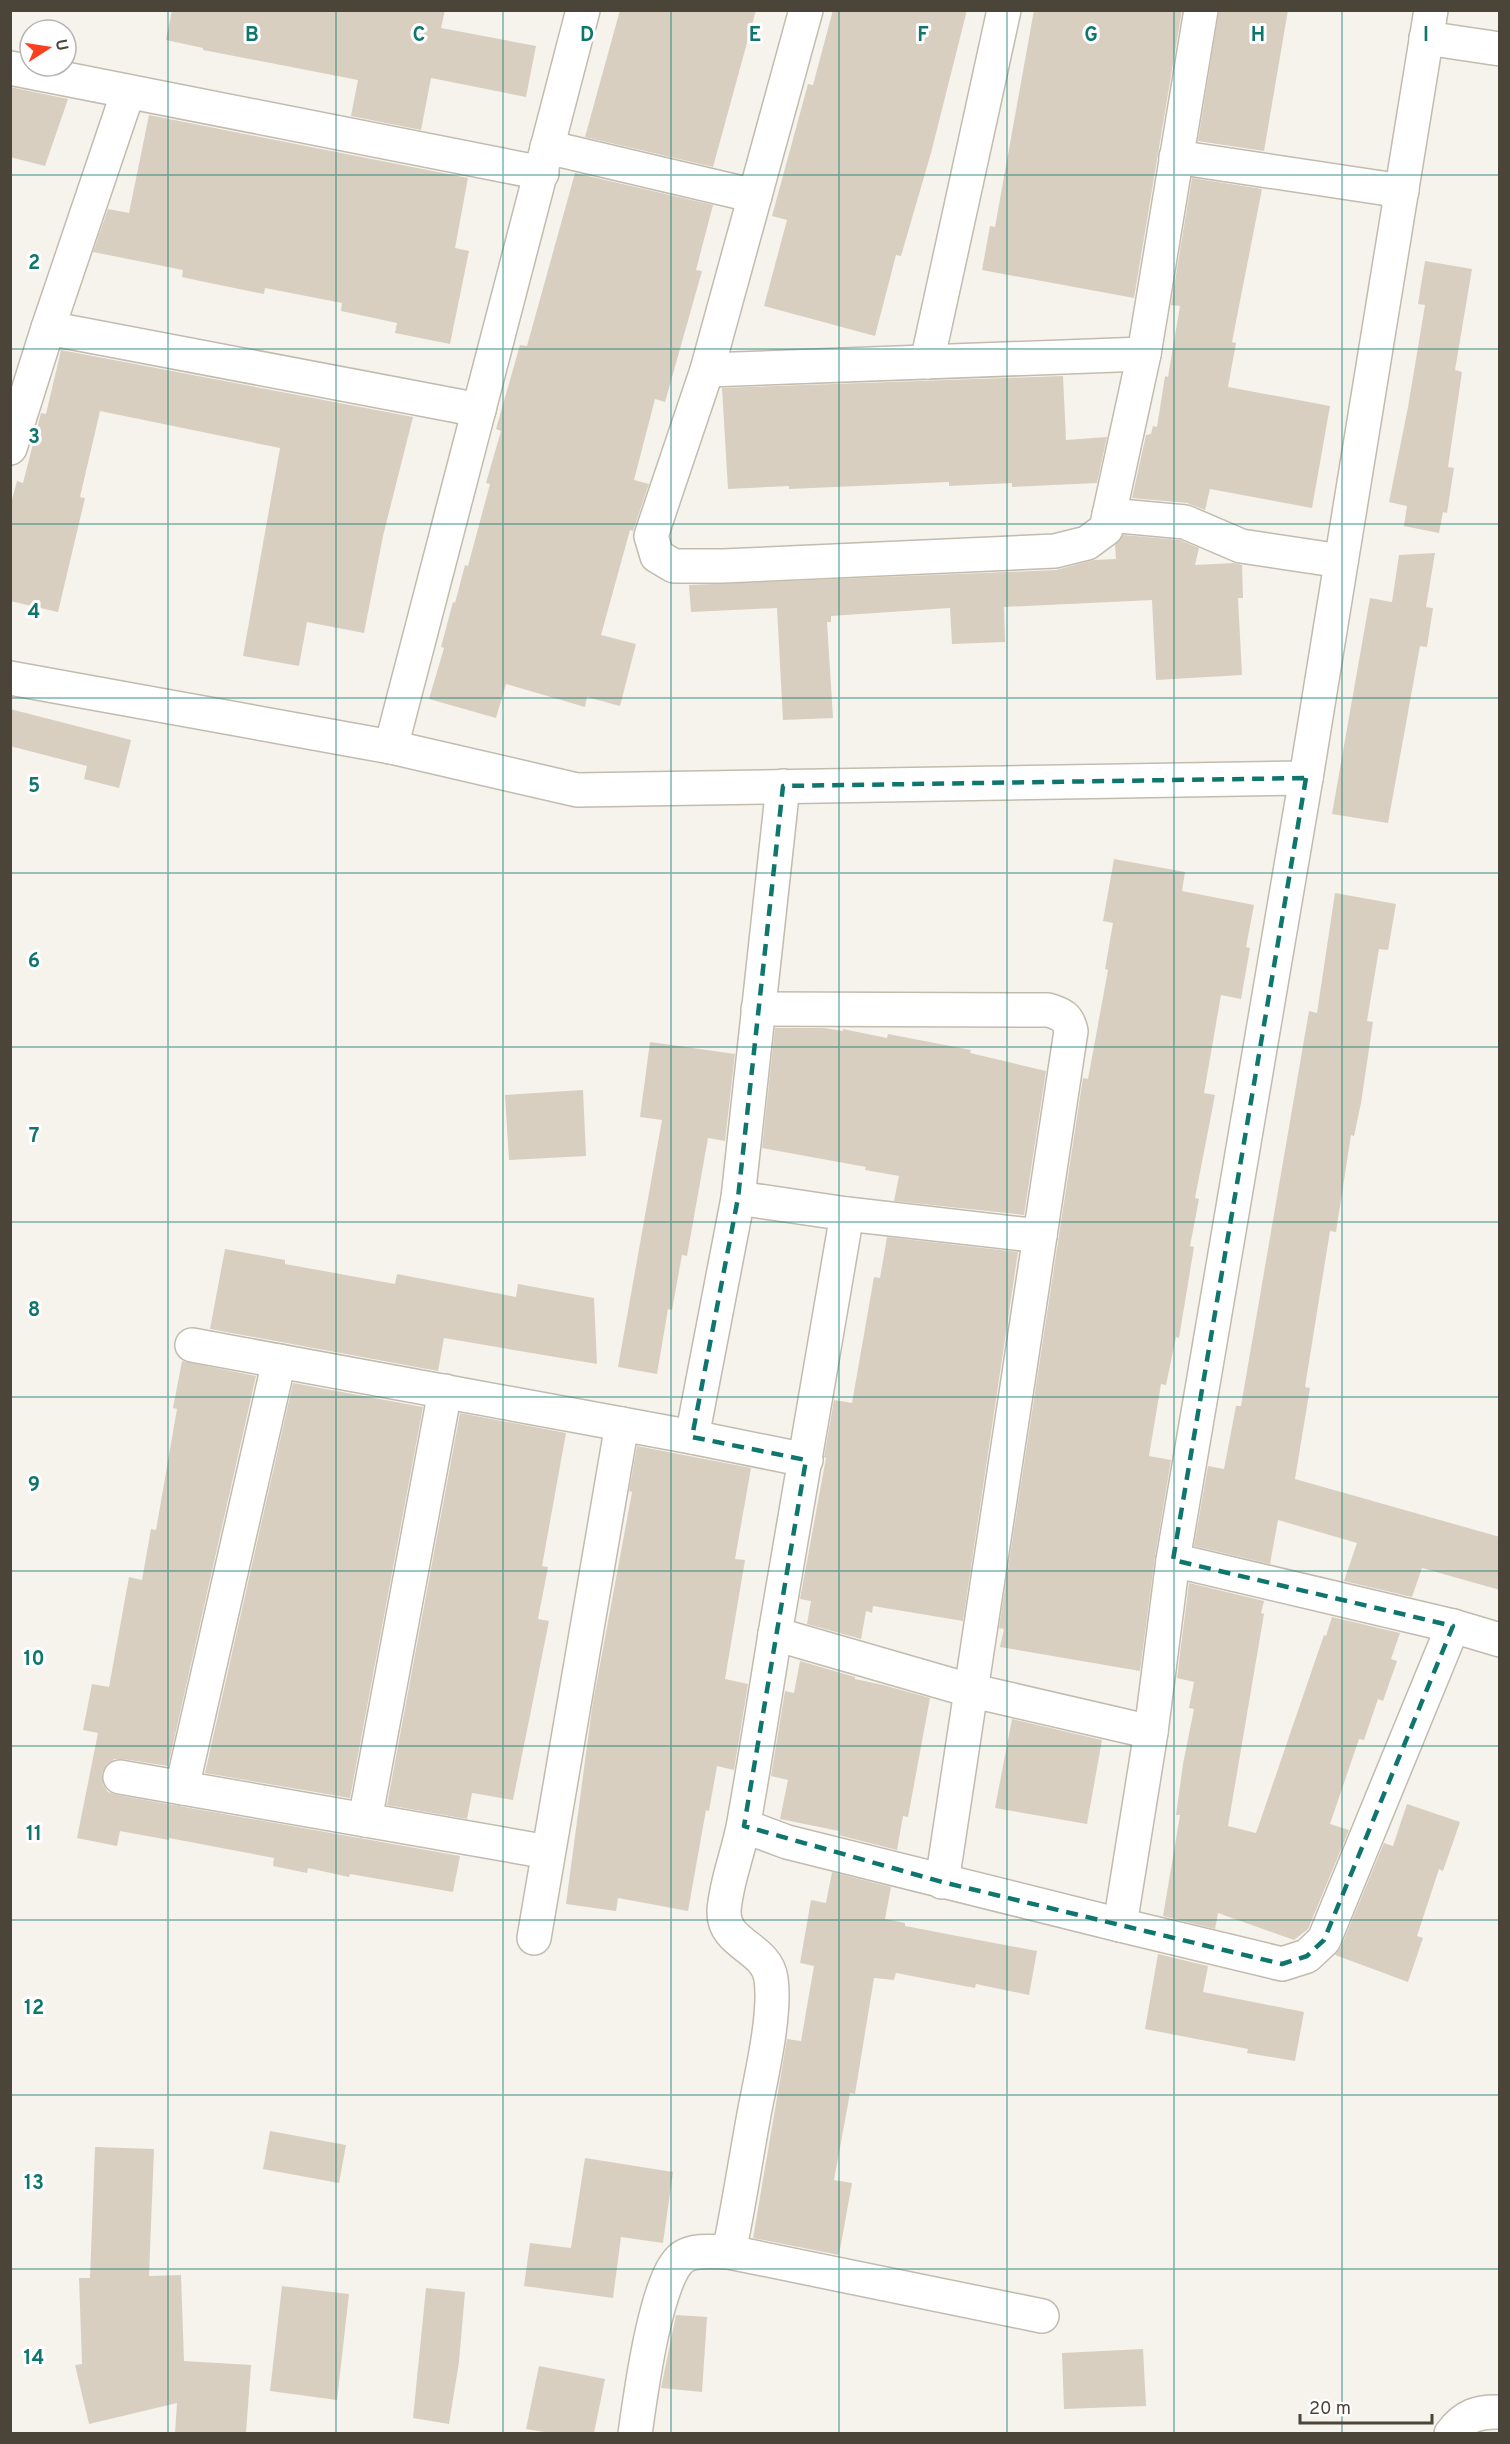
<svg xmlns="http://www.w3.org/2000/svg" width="1510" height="2444" viewBox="0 0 1510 2444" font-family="Overpass,sans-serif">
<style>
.building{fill:#d8cfc1}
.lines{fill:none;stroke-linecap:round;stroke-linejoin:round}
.street-casing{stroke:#c2bbae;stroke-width:36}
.street{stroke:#fff;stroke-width:33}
.marked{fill:none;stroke:#0f766e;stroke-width:4.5;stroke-dasharray:12 8;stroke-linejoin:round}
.grid{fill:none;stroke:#0f766e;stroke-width:1.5;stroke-opacity:0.55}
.grid-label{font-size:20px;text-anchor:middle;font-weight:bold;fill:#0f766e;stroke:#fff;stroke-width:6;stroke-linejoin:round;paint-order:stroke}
</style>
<rect width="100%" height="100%" fill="#f6f3ec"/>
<g class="building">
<polygon points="172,10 445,10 441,28 536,46 526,97 431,78 421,130 351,116 358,80 203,50 203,48 166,40"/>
<polygon points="620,10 756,10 713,167 585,137"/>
<polygon points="833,10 967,10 931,153 901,256 896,255 875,336 764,306 787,220 772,216 808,84 813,85"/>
<polygon points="1034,10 1182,10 1134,298 982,270 990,226 995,227"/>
<polygon points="1219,10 1288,10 1264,151 1198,141"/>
<polygon points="10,87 68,99 45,166 10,157"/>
<polygon points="149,115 468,178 455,248 469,251 450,344 395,333 397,323 341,311 342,303 265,288 264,294 200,281 182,277 183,270 93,252 108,209 129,213"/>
<polygon points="575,173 713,205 696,270 702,271 665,402 655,399 634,480 649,484 633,531 630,530 601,635 636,644 620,706 587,697 585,707 506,684 496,718 429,699 444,648 441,647 453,602 455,603 465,565 468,566 490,484 486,483 501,431 496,429 520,345 527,346"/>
<polygon points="1192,178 1262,189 1232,342 1236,343 1228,387 1330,406 1312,508 1210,489 1205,510 1187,503 1132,498 1146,435 1151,434 1153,426 1157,427 1165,376 1168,377 1180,306 1171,305"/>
<polygon points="1425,261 1472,269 1455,370 1462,372 1448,467 1454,468 1447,513 1443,512 1439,533 1404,526 1407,506 1389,502 1408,407 1425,305 1418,304"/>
<polygon points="61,350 413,417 383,536 364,633 307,622 299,666 243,656 280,448 100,411 80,497 85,498 58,612 10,601 10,507 17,481 23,483 41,413 46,414"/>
<polygon points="1063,376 1066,440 1107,437 1097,483 1012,487 1012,483 949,486 949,482 789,489 789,486 728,489 722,388"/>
<polygon points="1123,535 1180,540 1199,548 1195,565 1234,563 1242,565 1243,598 1238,598 1242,675 1156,680 1152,600 1004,607 1005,642 952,644 950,608 831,616 831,622 827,622 833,718 783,720 777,608 691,612 689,585 1056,570 1094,560 1116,559 1115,545"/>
<polygon points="1435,553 1426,607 1433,608 1427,647 1420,646 1388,823 1332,814 1370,598 1392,602 1399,555"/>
<polygon points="10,709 131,740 119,788 84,779 87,766 10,746"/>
<polygon points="1114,859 1185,872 1182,891 1254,905 1246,947 1250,948 1241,999 1221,995 1204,1093 1215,1095 1195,1198 1199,1199 1190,1246 1194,1247 1179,1338 1176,1337 1166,1385 1161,1384 1149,1456 1171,1460 1155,1557 1140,1671 1000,1647 1004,1629 999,1628 1083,1078 1088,1079 1108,970 1105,969 1113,923 1103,921"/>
<polygon points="1335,893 1396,904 1388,950 1379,949 1367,1021 1373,1022 1361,1103 1354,1136 1351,1135 1336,1232 1330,1231 1305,1387 1310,1388 1295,1479 1500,1537 1500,1590 1422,1568 1412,1597 1344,1581 1357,1543 1278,1520 1270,1564 1194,1546 1208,1466 1224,1469 1236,1406 1241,1406 1309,1011 1317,1013"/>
<polygon points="775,1028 824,1028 843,1031 843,1029 887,1038 888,1034 971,1050 970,1053 1046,1071 1024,1215 894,1201 899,1176 865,1170 866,1167 762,1148"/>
<polygon points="650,1042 735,1054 725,1141 708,1138 687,1256 682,1255 672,1310 668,1309 657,1374 618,1367 662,1120 640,1117"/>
<polygon points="583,1090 586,1156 509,1160 505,1095"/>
<polygon points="887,1237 1018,1252 963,1621 873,1606 872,1613 866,1611 861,1639 807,1624 811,1601 800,1599 826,1458 824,1457 834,1400 852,1403 874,1277 880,1278"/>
<polygon points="225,1249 285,1260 285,1264 395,1284 397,1274 516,1297 518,1284 594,1298 597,1364 444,1338 438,1371 210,1329"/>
<polygon points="182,1361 256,1376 168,1766 123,1759 114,1759 106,1765 102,1773 103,1784 108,1792 117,1795 460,1856 453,1892 350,1874 349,1877 308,1868 307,1873 273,1866 274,1858 169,1838 169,1840 120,1831 117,1846 77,1838 98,1733 83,1730 92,1684 109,1687 129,1577 142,1580 151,1529 156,1530 177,1409 173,1408"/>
<polygon points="293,1383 423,1407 350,1798 205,1773"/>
<polygon points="460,1413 566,1433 542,1566 548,1567 538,1619 549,1621 513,1800 472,1793 467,1819 387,1805"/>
<polygon points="637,1446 751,1468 735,1559 745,1560 725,1679 748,1684 734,1770 717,1766 709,1811 706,1810 688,1911 618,1898 616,1911 566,1904 592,1708 632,1492 629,1491"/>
<polygon points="1189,1583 1264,1601 1261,1613 1264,1614 1228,1826 1256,1833 1324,1635 1326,1636 1332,1617 1400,1633 1391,1659 1397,1661 1383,1701 1378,1699 1364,1740 1359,1739 1330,1824 1349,1830 1308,1929 1294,1940 1218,1913 1215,1929 1163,1916 1180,1815 1176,1815 1183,1764 1194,1709 1189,1708 1194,1682 1177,1678"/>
<polygon points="800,1661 855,1677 855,1679 883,1685 930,1698 908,1817 903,1816 897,1850 838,1835 839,1831 780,1819 788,1780 771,1776 785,1691 794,1693"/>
<polygon points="1012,1719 1102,1740 1087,1824 995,1808"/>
<polygon points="1407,1804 1460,1822 1443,1871 1439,1869 1417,1936 1423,1938 1408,1982 1335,1955 1341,1947 1384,1843 1393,1846"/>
<polygon points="832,1872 891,1887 885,1919 905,1923 905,1926 1037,1951 1029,1995 976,1984 975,1988 896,1973 894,1980 874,1978 855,2094 850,2093 834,2180 852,2183 839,2255 753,2238 787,2039 801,2041 814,1966 800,1963 811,1900 826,1903"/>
<polygon points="1158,1954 1208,1966 1203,1992 1304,2012 1295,2061 1247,2053 1248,2049 1145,2029"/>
<polygon points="270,2131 346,2145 339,2183 263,2169"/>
<polygon points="95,2147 154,2149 149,2276 181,2275 184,2361 251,2365 246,2433 175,2433 177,2403 89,2424 75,2365 82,2364 79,2278 90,2278"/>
<polygon points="585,2158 673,2172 663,2243 621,2237 613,2298 524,2286 530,2243 571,2248"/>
<polygon points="282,2286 349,2294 337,2400 270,2391"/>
<polygon points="426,2288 465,2292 459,2362 449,2424 413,2418"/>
<polygon points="676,2315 707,2317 702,2392 661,2388"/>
<polygon points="1143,2349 1146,2406 1064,2409 1062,2353"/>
<polygon points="539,2366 605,2379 594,2433 550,2433 526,2429"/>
</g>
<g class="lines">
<g class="street-casing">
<g id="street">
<polyline points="806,10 707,370 651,536 657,556 674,566 723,566 1055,551 1087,543 1106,529 1144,354 1201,10"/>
<polyline points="1426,38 1500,49"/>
<polyline points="10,68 542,173"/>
<polyline points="547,147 755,196"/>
<polyline points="1176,157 1402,191"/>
<polyline points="48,328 479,410"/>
<polyline points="927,362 1004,10"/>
<polyline points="707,370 1144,354"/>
<polyline points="10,448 48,328 128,92"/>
<polyline points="1109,515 1185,522 1241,546 1341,561"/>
<polyline points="10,678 391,747 577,790 1306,778 1431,10"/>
<polyline points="391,747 583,10"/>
<path d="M758,1009L1048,1010C1062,1014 1068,1017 1071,1031L942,1882"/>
<polyline points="738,1198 847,1214 1040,1236"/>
<polyline points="847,1214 775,1634 969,1690 1151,1732"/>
<polyline points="192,1345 692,1437 738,1198 783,786"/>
<polyline points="692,1437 806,1460"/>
<polyline points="1173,1560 1453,1626 1500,1640"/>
<polyline points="120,1777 548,1852"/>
<polyline points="182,1788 279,1361"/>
<polyline points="365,1820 445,1391"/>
<polyline points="744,1826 787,1842 1120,1925 1151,1732 1173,1560 1306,778"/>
<polyline points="1120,1925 1282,1964 1307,1956 1324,1940 1453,1626"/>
<polyline points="534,1938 622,1424"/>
<polyline points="729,2252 1042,2316"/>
<path d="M635,2434C640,2399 656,2274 683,2257C695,2249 715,2252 729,2252C739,2205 746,2157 755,2109C762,2073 776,2013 771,1979C767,1947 723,1945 724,1911C726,1881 739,1852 744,1822C755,1760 765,1697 775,1634"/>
<path d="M1451,2434C1464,2416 1478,2411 1500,2412"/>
</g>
</g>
<use href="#street" class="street"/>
</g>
<path class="marked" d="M1306,778L1173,1560L1453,1626L1324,1940L1307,1956L1282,1964L942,1882L744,1826L806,1460L692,1437L738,1198L783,786Z"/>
<path class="grid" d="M168,10V2434M336,10V2434M503,10V2434M671,10V2434M839,10V2434M1007,10V2434M1174,10V2434M1342,10V2434M10,175H1500M10,349H1500M10,524H1500M10,698H1500M10,873H1500M10,1047H1500M10,1222H1500M10,1397H1500M10,1571H1500M10,1746H1500M10,1920H1500M10,2095H1500M10,2269H1500"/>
<g class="grid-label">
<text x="252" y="41">B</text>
<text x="419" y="41">C</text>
<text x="587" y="41">D</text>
<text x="755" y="41">E</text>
<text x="923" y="41">F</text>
<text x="1091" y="41">G</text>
<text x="1258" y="41">H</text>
<text x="1426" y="41">I</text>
<text x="34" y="269">2</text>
<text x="34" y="443">3</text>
<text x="34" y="618">4</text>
<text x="34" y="792">5</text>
<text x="34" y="967">6</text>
<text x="34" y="1142">7</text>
<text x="34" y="1316">8</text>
<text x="34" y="1491">9</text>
<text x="34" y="1665">10</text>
<text x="34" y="1840">11</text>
<text x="34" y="2014">12</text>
<text x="34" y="2189">13</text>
<text x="34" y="2364">14</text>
</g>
<rect width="1510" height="2444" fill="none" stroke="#4b4439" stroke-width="24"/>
<g transform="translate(48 48) rotate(78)"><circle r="28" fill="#ffffff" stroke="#b7b4b0" stroke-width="1.5"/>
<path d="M0-4.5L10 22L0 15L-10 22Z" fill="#fc3f1d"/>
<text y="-9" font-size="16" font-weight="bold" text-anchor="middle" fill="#4b4439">U</text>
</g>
<path d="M1300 2414v9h132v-9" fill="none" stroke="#4b4439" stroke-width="3"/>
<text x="1309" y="2414" font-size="18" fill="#4b4439" stroke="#ffffff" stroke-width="4.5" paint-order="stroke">20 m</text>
</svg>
